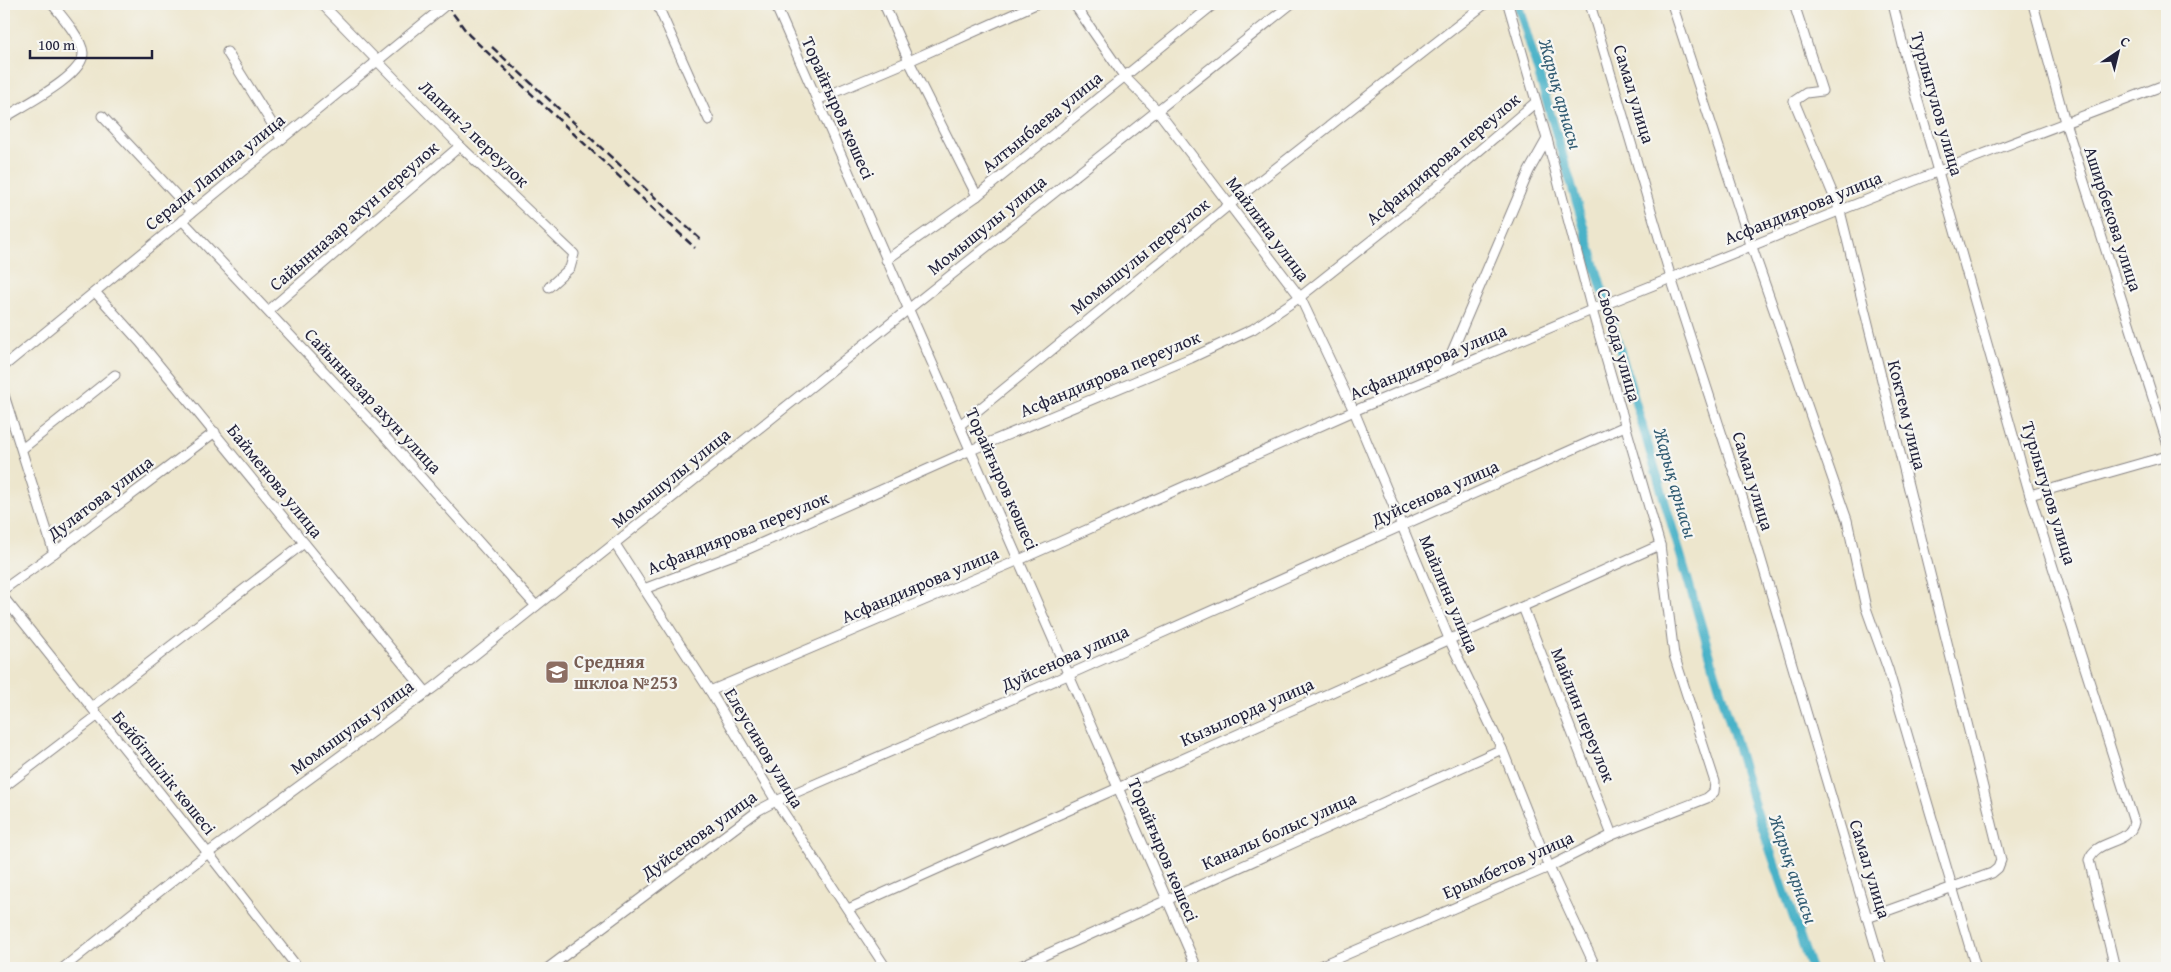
<svg xmlns="http://www.w3.org/2000/svg" width="2171" height="972" viewBox="0 0 2171 972" font-family="'Gentium Book Plus',serif">
<style>
.lines{fill:none;stroke-linecap:round;stroke-linejoin:round}
.canal{stroke:#49b2c8;stroke-width:9}
.minor-casing{stroke:#888484;stroke-width:11}
.minor{stroke:#fff;stroke-width:9}
.rail{stroke:#22223b;stroke-width:2.5;stroke-dasharray:8 4;stroke-linecap:butt}
.labels{text-anchor:middle;stroke-width:4.5;stroke-linejoin:round;paint-order:stroke}
.street-label{font-size:18px;fill:#22223b;stroke:#f6f6f2}
.education-label{font-size:18px;font-weight:bold;fill:#785e54;stroke:#f6f6f2;text-anchor:start}
.water-label{font-size:19px;font-style:italic;fill:#325c73;stroke:#f6f6f2}
</style>
<rect width="100%" height="100%" fill="#f6f6f2"/>
<filter id="ink" filterUnits="userSpaceOnUse"><feTurbulence type="fractalNoise" baseFrequency=".02" numOctaves="2"/><feDisplacementMap in="SourceGraphic" scale="10" xChannelSelector="R" yChannelSelector="G"/><feConvolveMatrix kernelMatrix="1 2 1 2 8 2 1 2 1" color-interpolation-filters="sRGB"/></filter>
<filter id="wash" filterUnits="userSpaceOnUse"><feTurbulence type="fractalNoise" baseFrequency=".0096" numOctaves="4" result="noise"/><feDisplacementMap in="SourceGraphic" scale="20" xChannelSelector="R" yChannelSelector="G"/><feGaussianBlur stdDeviation="1.12" result="paint"/><feColorMatrix in="noise" values="0 0 0 0 0 0 0 0 0 0 0 0 0 0 0 0 0 1.4 0 .05"/><feComposite in="paint" operator="in"/></filter>
<g filter="url(#wash)">
<rect width="100%" height="100%" fill="#ede6cd"/>
<g class="lines">
<polyline class="canal" points="1518,4 1754,804 1811,968"/>
</g>
</g>
<g filter="url(#ink)">
<g class="lines">
<g class="minor-casing">
<g id="minor">
<polyline points="322,4 460,146 574,254 570,268 549,287"/>
<polyline points="657,4 709,120"/>
<path d="M775,4C915,325 1057,646 1197,968"/>
<polyline points="884,4 909,61 977,196"/>
<polyline points="1074,4 1124,76 1157,110 1300,297 1354,411 1450,641 1502,749 1549,867 1596,968"/>
<polyline points="1590,4 1671,278 1746,509 1882,968"/>
<polyline points="1672,4 1745,227 1847,520 1866,608 1888,669 1976,968"/>
<polyline points="1794,4 1822,91 1806,93 1794,101 1840,211 2001,860 1998,868 1992,873 1867,918"/>
<path d="M1893,4L1908,66L2030,495L2134,822C2130,845 2095,839 2089,860L2115,968"/>
<polyline points="2033,4 2065,122 2167,442"/>
<polyline points="227,52 281,138"/>
<polyline points="817,100 909,61 1036,4"/>
<polyline points="102,116 192,212"/>
<path d="M4,118C22,106 84,76 83,53C82,39 61,15 52,4"/>
<polyline points="182,220 379,430 536,606"/>
<polyline points="886,260 977,196 1214,4"/>
<polyline points="95,292 140,342 427,693"/>
<polyline points="268,311 460,146"/>
<polyline points="4,366 447,4"/>
<polyline points="1443,373 1529,171 1547,139"/>
<polyline points="4,395 54,553"/>
<polyline points="960,425 1229,205 1485,4"/>
<polyline points="22,449 115,375"/>
<polyline points="2030,495 2167,456"/>
<polyline points="615,544 710,691 776,801 886,968"/>
<polyline points="4,589 54,553 215,432"/>
<polyline points="644,589 746,550 971,450 1191,358 1253,329 1300,297 1411,209 1536,102"/>
<polyline points="4,598 208,853 298,968"/>
<polyline points="1523,607 1612,835"/>
<polyline points="710,691 1019,560 1354,411 1601,306 1939,171 2167,84"/>
<polyline points="92,707 304,543"/>
<polyline points="4,787 97,716"/>
<polyline points="848,909 1660,545"/>
<polyline points="63,968 208,853 437,685 1291,4"/>
<polyline points="548,968 759,810 776,801 1070,674 1625,426"/>
<polyline points="1016,968 1502,749"/>
<polyline points="1315,968 1549,867 1612,835 1707,798 1714,792 1715,782 1674,655 1660,545 1592,310 1547,139 1508,4"/>
</g>
</g>
<use href="#minor" class="minor"/>
<g class="rail">
<polyline points="446,4 469,35 695,248"/>
<polyline points="492,47 700,239"/>
</g>
</g>
</g>
<defs>
<g id="school-square" transform="scale(1.25)"><rect x="-9" y="-9" width="18" height="18" rx="4" fill="#8d6e63" stroke="#f6f6f2"/><path d="M0-5L7-2L0 1L-7-2ZM-4 1L0 2.5L4 1V4Q0 6-4 4Z" fill="#fff"/></g>
</defs>
<g fill-rule="evenodd">
<use href="#school-square" x="557" y="672"/>
</g>
<g class="labels">
<g class="street-label">
<text transform="translate(1634 94) rotate(73)" y="6">Самал улица</text>
<text transform="translate(1937 104) rotate(74)" y="6">Турлыгулов улица</text>
<text transform="translate(838 108) rotate(66)" y="6">Торайғыров көшесі</text>
<text transform="translate(1042 122) rotate(-39)" y="6">Алтынбаева улица</text>
<text transform="translate(474 134) rotate(44)" y="6">Лапин-2 переулок</text>
<text transform="translate(1443 159) rotate(-40)" y="6">Асфандиярова переулок</text>
<text transform="translate(215 172) rotate(-39)" y="6">Серали Лапина улица</text>
<text transform="translate(1803 208) rotate(-22)" y="6">Асфандиярова улица</text>
<text transform="translate(354 216) rotate(-41)" y="6">Сайынназар ахун переулок</text>
<text transform="translate(2113 219) rotate(72)" y="6">Аширбекова улица</text>
<text transform="translate(987 225) rotate(-39)" y="6">Момышулы улица</text>
<text transform="translate(1268 229) rotate(53)" y="6">Майлина улица</text>
<text transform="translate(1140 256) rotate(-39)" y="6">Момышулы переулок</text>
<text transform="translate(1619 345) rotate(74)" y="6">Свобода улица</text>
<text transform="translate(1428 362) rotate(-23)" y="6">Асфандиярова улица</text>
<text transform="translate(1110 374) rotate(-23)" y="6">Асфандиярова переулок</text>
<text transform="translate(373 401) rotate(47)" y="6">Сайынназар ахун улица</text>
<text transform="translate(1907 415) rotate(76)" y="6">Коктем улица</text>
<text transform="translate(671 478) rotate(-39)" y="6">Момышулы улица</text>
<text transform="translate(1002 479) rotate(66)" y="6">Торайғыров көшесі</text>
<text transform="translate(275 481) rotate(51)" y="6">Байменова улица</text>
<text transform="translate(1753 481) rotate(73)" y="6">Самал улица</text>
<text transform="translate(1435 493) rotate(-24)" y="6">Дуйсенова улица</text>
<text transform="translate(2049 493) rotate(73)" y="6">Турлыгулов улица</text>
<text transform="translate(100 498) rotate(-37)" y="6">Дулатова улица</text>
<text transform="translate(738 533) rotate(-22)" y="6">Асфандиярова переулок</text>
<text transform="translate(920 585) rotate(-23)" y="6">Асфандиярова улица</text>
<text transform="translate(1449 594) rotate(67)" y="6">Майлина улица</text>
<text transform="translate(1065 658) rotate(-24)" y="6">Дуйсенова улица</text>
<text transform="translate(1247 712) rotate(-24)" y="6">Кызылорда улица</text>
<text transform="translate(1583 715) rotate(68)" y="6">Майлин переулок</text>
<text transform="translate(352 727) rotate(-36)" y="6">Момышулы улица</text>
<text transform="translate(764 748) rotate(59)" y="6">Елеусинов улица</text>
<text transform="translate(164 773) rotate(51)" y="6">Бейбітшілік көшесі</text>
<text transform="translate(1279 831) rotate(-24)" y="6">Каналы болыс улица</text>
<text transform="translate(699 835) rotate(-36)" y="6">Дуйсенова улица</text>
<text transform="translate(1163 850) rotate(67)" y="6">Торайғыров көшесі</text>
<text transform="translate(1508 865) rotate(-24)" y="6">Ерымбетов улица</text>
<text transform="translate(1870 869) rotate(73)" y="6">Самал улица</text>
</g>
<g class="education-label">
<text x="574" y="668">Средняя<tspan x="574" dy="21">шклоа №253</tspan></text>
</g>
<g class="water-label">
<text transform="translate(1561 94) rotate(74)" y="7">Жарық арнасы</text>
<text transform="translate(1676 483) rotate(74)" y="7">Жарық арнасы</text>
<text transform="translate(1794 869) rotate(71)" y="7">Жарық арнасы</text>
</g>
</g>
<rect width="2171" height="972" fill="none" stroke="#f6f6f2" stroke-width="20"/>
<g transform="translate(2118 52) rotate(35)" stroke="#f6f6f2" stroke-width="4" paint-order="stroke">
<path d="M0-4L9 19L0 12L-9 19Z" fill="#22223b"/>
<text y="-8" font-size="14" font-weight="bold" text-anchor="middle" fill="#22223b">С</text>
</g>
<path d="M30 50v8h122v-8" fill="none" stroke="#22223b" stroke-width="2.5"/>
<text x="38" y="50" font-size="15" fill="#22223b" stroke="#f6f6f2" stroke-width="4" paint-order="stroke">100 m</text>
</svg>
